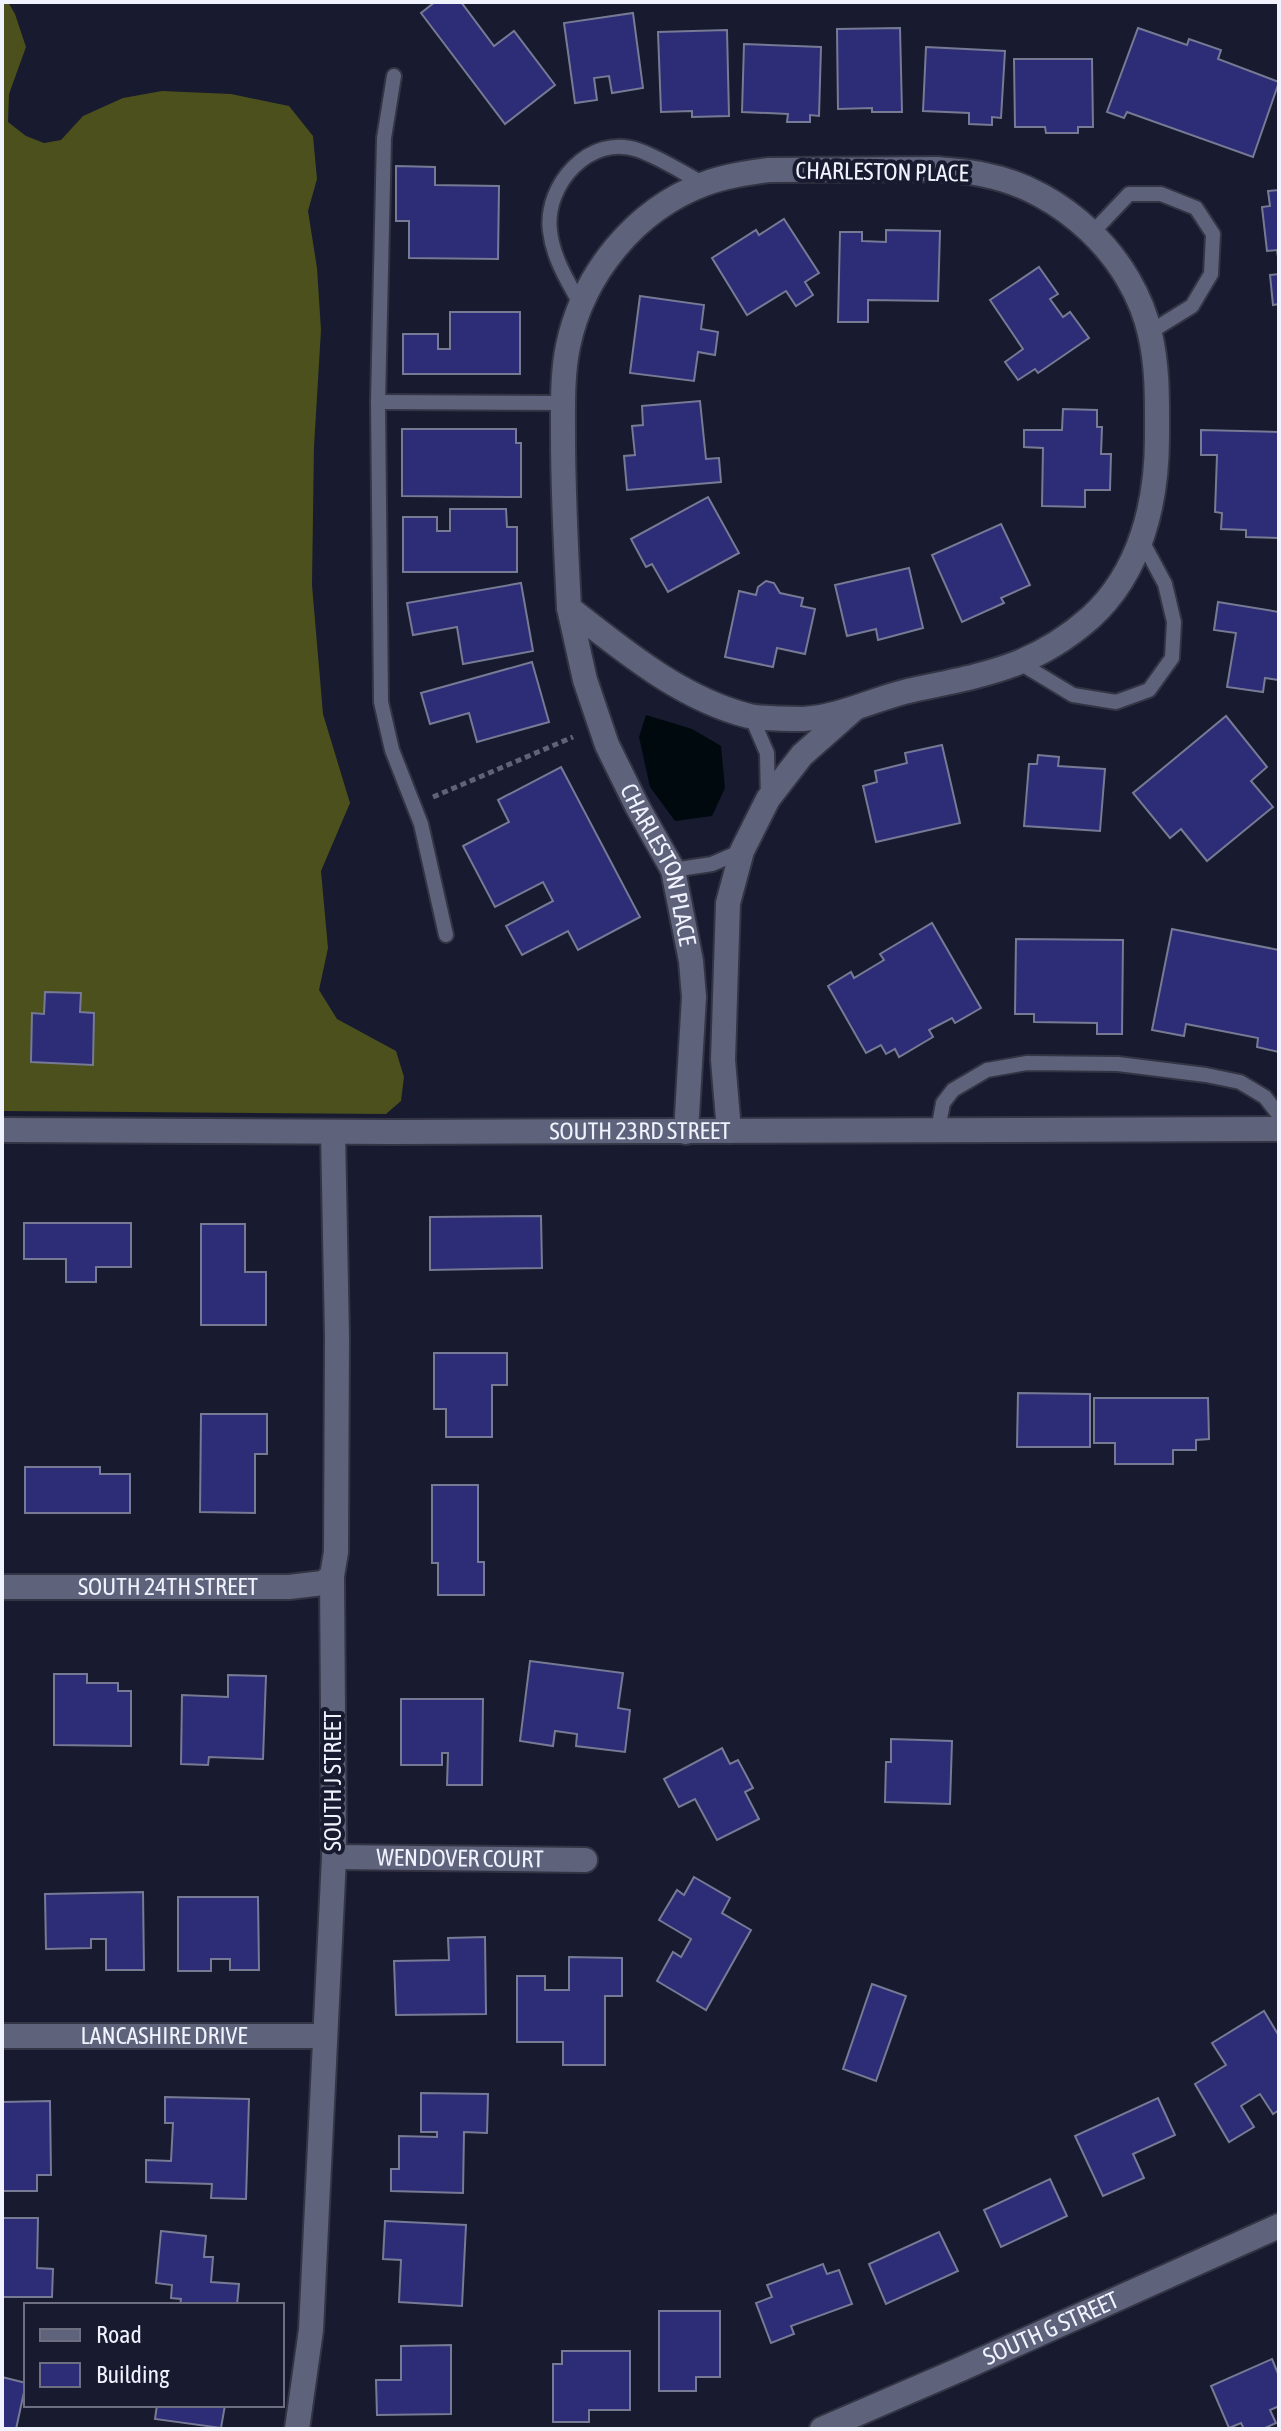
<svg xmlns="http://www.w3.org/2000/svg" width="1281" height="2431" viewBox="0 0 1281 2431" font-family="'Asap Condensed',sans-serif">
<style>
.forest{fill:#4b501c}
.water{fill:#00090e}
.building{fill:#2d2c76;stroke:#767a94;stroke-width:2}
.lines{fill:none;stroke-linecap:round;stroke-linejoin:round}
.lane-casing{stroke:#333444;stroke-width:18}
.street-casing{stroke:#333444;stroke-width:28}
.path{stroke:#616375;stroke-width:5;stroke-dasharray:6 4;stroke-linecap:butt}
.lane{stroke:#5e627b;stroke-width:14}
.street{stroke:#5e627b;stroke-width:24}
.labels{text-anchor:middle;stroke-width:8;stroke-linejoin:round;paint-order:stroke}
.street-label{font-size:24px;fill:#f0f2fe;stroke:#181a2f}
</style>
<rect width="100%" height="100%" fill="#181a2f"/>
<polygon class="forest" points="2,2 8,2 15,14 26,47 9,94 8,122 26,136 44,143 61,140 83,116 123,98 162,91 231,94 289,106 313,136 317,179 308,211 317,268 321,330 314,447 312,585 323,714 350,803 321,871 328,948 319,990 337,1019 396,1051 404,1077 401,1101 386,1114 2,1111"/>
<polygon class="water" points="646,715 692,729 721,746 725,788 712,816 675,821 650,787 639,737"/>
<g class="building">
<polygon points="435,2 461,2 494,46 514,31 555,85 505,124 421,13"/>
<polygon points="633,13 643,88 612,93 609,76 594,78 597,100 575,103 564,23"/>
<polygon points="900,28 902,112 872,112 872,108 838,109 837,29"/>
<polygon points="1138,28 1187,45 1189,39 1221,50 1218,59 1279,82 1253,157 1127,112 1124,118 1107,112"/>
<polygon points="727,30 729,116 692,117 692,111 661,112 658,32"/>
<polygon points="744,44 821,47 819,116 810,115 810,122 787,122 788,114 742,112"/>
<polygon points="926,47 1005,51 1001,118 992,117 992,125 969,124 969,113 923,111"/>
<polygon points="1014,59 1092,59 1093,127 1078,127 1078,133 1046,133 1045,127 1015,127"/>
<polygon points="396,166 435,167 435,185 499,186 498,259 409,258 409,221 396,221"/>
<polygon points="1279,190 1279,264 1277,250 1267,251 1262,207 1270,206 1268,191"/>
<polygon points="784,219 819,273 805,282 813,295 796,306 786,291 747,315 712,258 756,230 759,235"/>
<polygon points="886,230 940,231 938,301 868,300 868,322 838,322 840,232 862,232 862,241 886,242"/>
<polygon points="1039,267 1058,294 1050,299 1063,317 1070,312 1089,338 1038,373 1035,369 1018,380 1005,362 1023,349 990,300"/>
<polygon points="1279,274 1279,304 1273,305 1270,275"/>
<polygon points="640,296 704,305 701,329 718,332 715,355 698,352 694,381 630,373"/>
<polygon points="450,312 520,312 520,374 403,374 403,334 438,334 438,349 450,349"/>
<polygon points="700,401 706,459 719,458 721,482 627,490 624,456 635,455 632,426 643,425 642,406"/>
<polygon points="1063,409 1097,410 1097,427 1102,427 1101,454 1111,454 1110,490 1085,490 1085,507 1042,506 1043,448 1024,447 1024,430 1062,430"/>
<polygon points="402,429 516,429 516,443 521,443 521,497 402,496"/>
<polygon points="1201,430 1279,432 1279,538 1246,537 1246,530 1221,529 1222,513 1215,512 1217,455 1201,455"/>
<polygon points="708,497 739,553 668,592 652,564 646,567 631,539"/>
<polygon points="450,509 506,509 507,527 517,527 517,572 403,572 403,517 437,517 437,531 450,531"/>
<polygon points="1001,524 1030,585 1001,598 1004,603 962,622 932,555"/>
<polygon points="909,568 923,628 878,640 876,629 847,636 835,585"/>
<polygon points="766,581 774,583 780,593 803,598 801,606 815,609 805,654 777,648 773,667 725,657 739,591 756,595 758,587"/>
<polygon points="521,583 533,651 463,664 457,627 413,635 407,603"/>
<polygon points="1218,602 1279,612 1279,680 1265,678 1263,692 1227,687 1236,633 1214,630"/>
<polygon points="532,662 549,722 477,742 469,713 430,724 421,693"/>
<polygon points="1226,716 1267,767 1251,781 1273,807 1207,861 1181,829 1170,838 1133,793"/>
<polygon points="942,745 960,823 876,842 863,786 877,782 875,771 907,763 905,753"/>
<polygon points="1038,755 1059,757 1058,766 1105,769 1100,831 1024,826 1029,764 1037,764"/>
<polygon points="561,767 640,917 578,950 568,931 522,955 506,926 553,901 543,882 495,907 463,846 509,822 498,800"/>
<polygon points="932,923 981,1008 955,1023 952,1018 929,1030 933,1037 899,1057 895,1049 886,1054 881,1045 866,1053 828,986 851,972 854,978 884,960 880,954"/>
<polygon points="1172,929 1279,950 1279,1052 1257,1047 1258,1038 1186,1024 1184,1036 1152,1030"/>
<polygon points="1016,939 1123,940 1122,1034 1097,1034 1097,1023 1034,1022 1034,1014 1015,1014"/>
<polygon points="45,992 81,993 80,1012 94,1013 93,1065 31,1062 32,1013 44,1014"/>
<polygon points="541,1216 542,1268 430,1270 430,1217"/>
<polygon points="24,1223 131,1223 131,1267 96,1267 96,1282 66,1282 66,1259 24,1259"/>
<polygon points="201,1224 245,1224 245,1272 266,1272 266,1325 201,1325"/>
<polygon points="434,1353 507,1353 507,1385 492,1385 492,1437 446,1437 446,1409 434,1409"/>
<polygon points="1018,1393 1090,1394 1090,1447 1017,1447"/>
<polygon points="1094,1398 1208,1398 1209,1439 1196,1440 1196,1450 1173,1450 1173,1464 1115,1464 1115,1443 1094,1443"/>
<polygon points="201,1414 267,1414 267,1454 255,1454 255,1513 200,1512"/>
<polygon points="25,1467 100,1467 100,1474 130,1474 130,1513 25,1513"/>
<polygon points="432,1485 478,1485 478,1562 484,1562 484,1595 438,1595 438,1563 432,1563"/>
<polygon points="530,1661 623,1673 618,1708 630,1710 625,1752 576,1746 577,1734 555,1731 553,1746 520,1741"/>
<polygon points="54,1674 87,1674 87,1683 118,1683 118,1691 131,1691 131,1746 54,1745"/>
<polygon points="228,1675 266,1676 263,1759 209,1757 208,1765 181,1764 182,1695 228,1697"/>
<polygon points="401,1699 483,1699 482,1785 447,1785 448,1753 442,1753 442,1765 401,1765"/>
<polygon points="891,1739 952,1741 950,1804 885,1802 886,1762 891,1762"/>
<polygon points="722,1748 730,1764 738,1760 753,1788 745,1792 759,1819 717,1840 695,1799 679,1807 664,1779"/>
<polygon points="694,1877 730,1898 722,1913 751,1930 706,2010 657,1981 673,1952 681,1957 691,1939 659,1920 677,1890 684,1895"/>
<polygon points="143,1892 144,1970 106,1970 106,1939 91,1939 91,1948 46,1949 45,1894"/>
<polygon points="178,1897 258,1897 259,1970 230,1970 230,1959 211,1959 211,1971 178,1971"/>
<polygon points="485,1937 486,2014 396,2015 394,1961 449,1960 448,1938"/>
<polygon points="569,1957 622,1958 622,1996 605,1996 605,2065 563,2065 563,2042 517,2042 517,1976 545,1976 545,1990 569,1990"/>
<polygon points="872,1984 906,1996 876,2081 843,2069"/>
<polygon points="1264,2011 1279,2036 1279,2110 1273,2114 1260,2094 1241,2106 1254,2127 1229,2142 1195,2084 1226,2065 1212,2043"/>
<polygon points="421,2093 488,2094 487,2133 464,2132 463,2193 391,2191 391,2169 399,2169 399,2136 437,2137 437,2132 421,2132"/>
<polygon points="165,2097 249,2099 246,2199 211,2198 212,2184 146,2182 146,2160 171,2161 173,2123 165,2123"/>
<polygon points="1158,2098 1175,2135 1133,2154 1144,2178 1103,2196 1075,2136"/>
<polygon points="50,2101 51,2175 37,2175 37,2191 2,2191 2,2102"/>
<polygon points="1050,2179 1067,2216 1001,2247 984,2210"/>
<polygon points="2,2218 38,2218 37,2268 53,2269 52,2297 2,2297"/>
<polygon points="385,2221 466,2225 462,2306 399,2302 401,2260 383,2259"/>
<polygon points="161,2231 206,2236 204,2257 213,2257 211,2282 239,2284 237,2305 180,2305 181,2299 171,2298 172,2285 156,2283"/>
<polygon points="939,2232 958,2271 886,2304 869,2264"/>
<polygon points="823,2264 827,2274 839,2270 852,2304 791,2326 794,2334 771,2343 756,2303 772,2297 767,2285"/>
<polygon points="659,2311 720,2311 720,2377 696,2377 696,2391 659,2391"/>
<polygon points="451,2345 451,2414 377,2415 376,2380 401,2380 401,2346"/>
<polygon points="562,2351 630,2351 630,2410 589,2410 589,2422 553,2422 553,2364 562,2364"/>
<polygon points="1272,2359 1279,2376 1279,2406 1270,2410 1276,2423 1263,2429 1244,2429 1241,2423 1229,2428 1211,2386"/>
<polygon points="2,2377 26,2383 16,2429 2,2429"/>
<polygon points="157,2405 225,2405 221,2428 155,2419"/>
</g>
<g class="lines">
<g class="lane-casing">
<g id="lane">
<polyline points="394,76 384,138 378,402 381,702 392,750 421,824 446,935"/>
<polyline points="1092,233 1129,194 1161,194 1196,208 1213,234 1211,274 1192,306 1150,332"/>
<path d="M581,305C568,282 553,258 550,231C544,185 590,133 638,150C661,158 683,173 704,184"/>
<polyline points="378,402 563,403"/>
<polyline points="1020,663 1073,695 1116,702 1149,690 1172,658 1174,622 1165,584 1142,541"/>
<polyline points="751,716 767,753 768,799"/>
<polyline points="673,870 712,864 742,851"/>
<polyline points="938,1130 943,1103 953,1090 987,1070 1027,1063 1118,1064 1206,1075 1240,1082 1265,1097 1279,1115"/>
</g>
</g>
<g class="street-casing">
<g id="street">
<path d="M937,169C953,171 970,171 985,175C1062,190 1133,257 1150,334C1158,368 1157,402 1157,437C1157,502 1141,572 1090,618C1032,669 981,675 908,691C874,699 840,717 803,719C787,719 765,719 749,716C681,699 623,650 569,608C566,551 563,494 563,437C563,407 562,375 568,346C583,274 635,210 704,184C725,176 747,173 769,170Z"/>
<path id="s1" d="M569,608L585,680L607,745L637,806L673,870L691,961L694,997L686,1132"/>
<path id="s2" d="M2,1130L394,1132L1279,1129"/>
<polyline points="729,1131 723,1060 728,903 742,851 768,799 802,755 854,709"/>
<path id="s3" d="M2,1587H289L323,1583L332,1576"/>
<path id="s4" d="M334,1857L585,1860"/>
<path id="s5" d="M2,2036H324"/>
<polyline points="297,2429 311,2330 334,1857 332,1576 336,1552 337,1337 333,1132"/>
<path id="s6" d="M822,2429L961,2369L1279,2226"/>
</g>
</g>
<polyline class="path" points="433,797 573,737"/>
<use href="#lane" class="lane"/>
<use href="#street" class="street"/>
</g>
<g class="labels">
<g class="street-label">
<text transform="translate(882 172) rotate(1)" y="8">CHARLESTON PLACE</text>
<text dy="8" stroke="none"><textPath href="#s1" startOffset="274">CHARLESTON PLACE</textPath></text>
<text dy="8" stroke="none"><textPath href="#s2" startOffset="638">SOUTH 23RD STREET</textPath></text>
<text dy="8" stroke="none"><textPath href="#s3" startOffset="166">SOUTH 24TH STREET</textPath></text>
<text transform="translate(333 1781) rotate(-90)" y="8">SOUTH J STREET</text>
<text dy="8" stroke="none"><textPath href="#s4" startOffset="126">WENDOVER COURT</textPath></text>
<text dy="8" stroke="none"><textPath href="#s5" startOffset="162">LANCASHIRE DRIVE</textPath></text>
<text dy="8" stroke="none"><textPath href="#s6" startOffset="250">SOUTH G STREET</textPath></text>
</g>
</g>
<rect width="1281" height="2431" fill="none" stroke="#f0f2fe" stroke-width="8"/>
<rect x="24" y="2303" width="260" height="104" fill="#181a2f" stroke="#6e7082" stroke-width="2"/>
<rect x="40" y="2329" width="40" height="12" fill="#5e627b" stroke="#6e7082" stroke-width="2"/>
<text x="96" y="2343" font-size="24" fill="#f0f2fe">Road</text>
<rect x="40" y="2363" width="40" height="24" fill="#2d2c76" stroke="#6e7082" stroke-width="2"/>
<text x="96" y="2383" font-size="24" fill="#f0f2fe">Building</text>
</svg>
